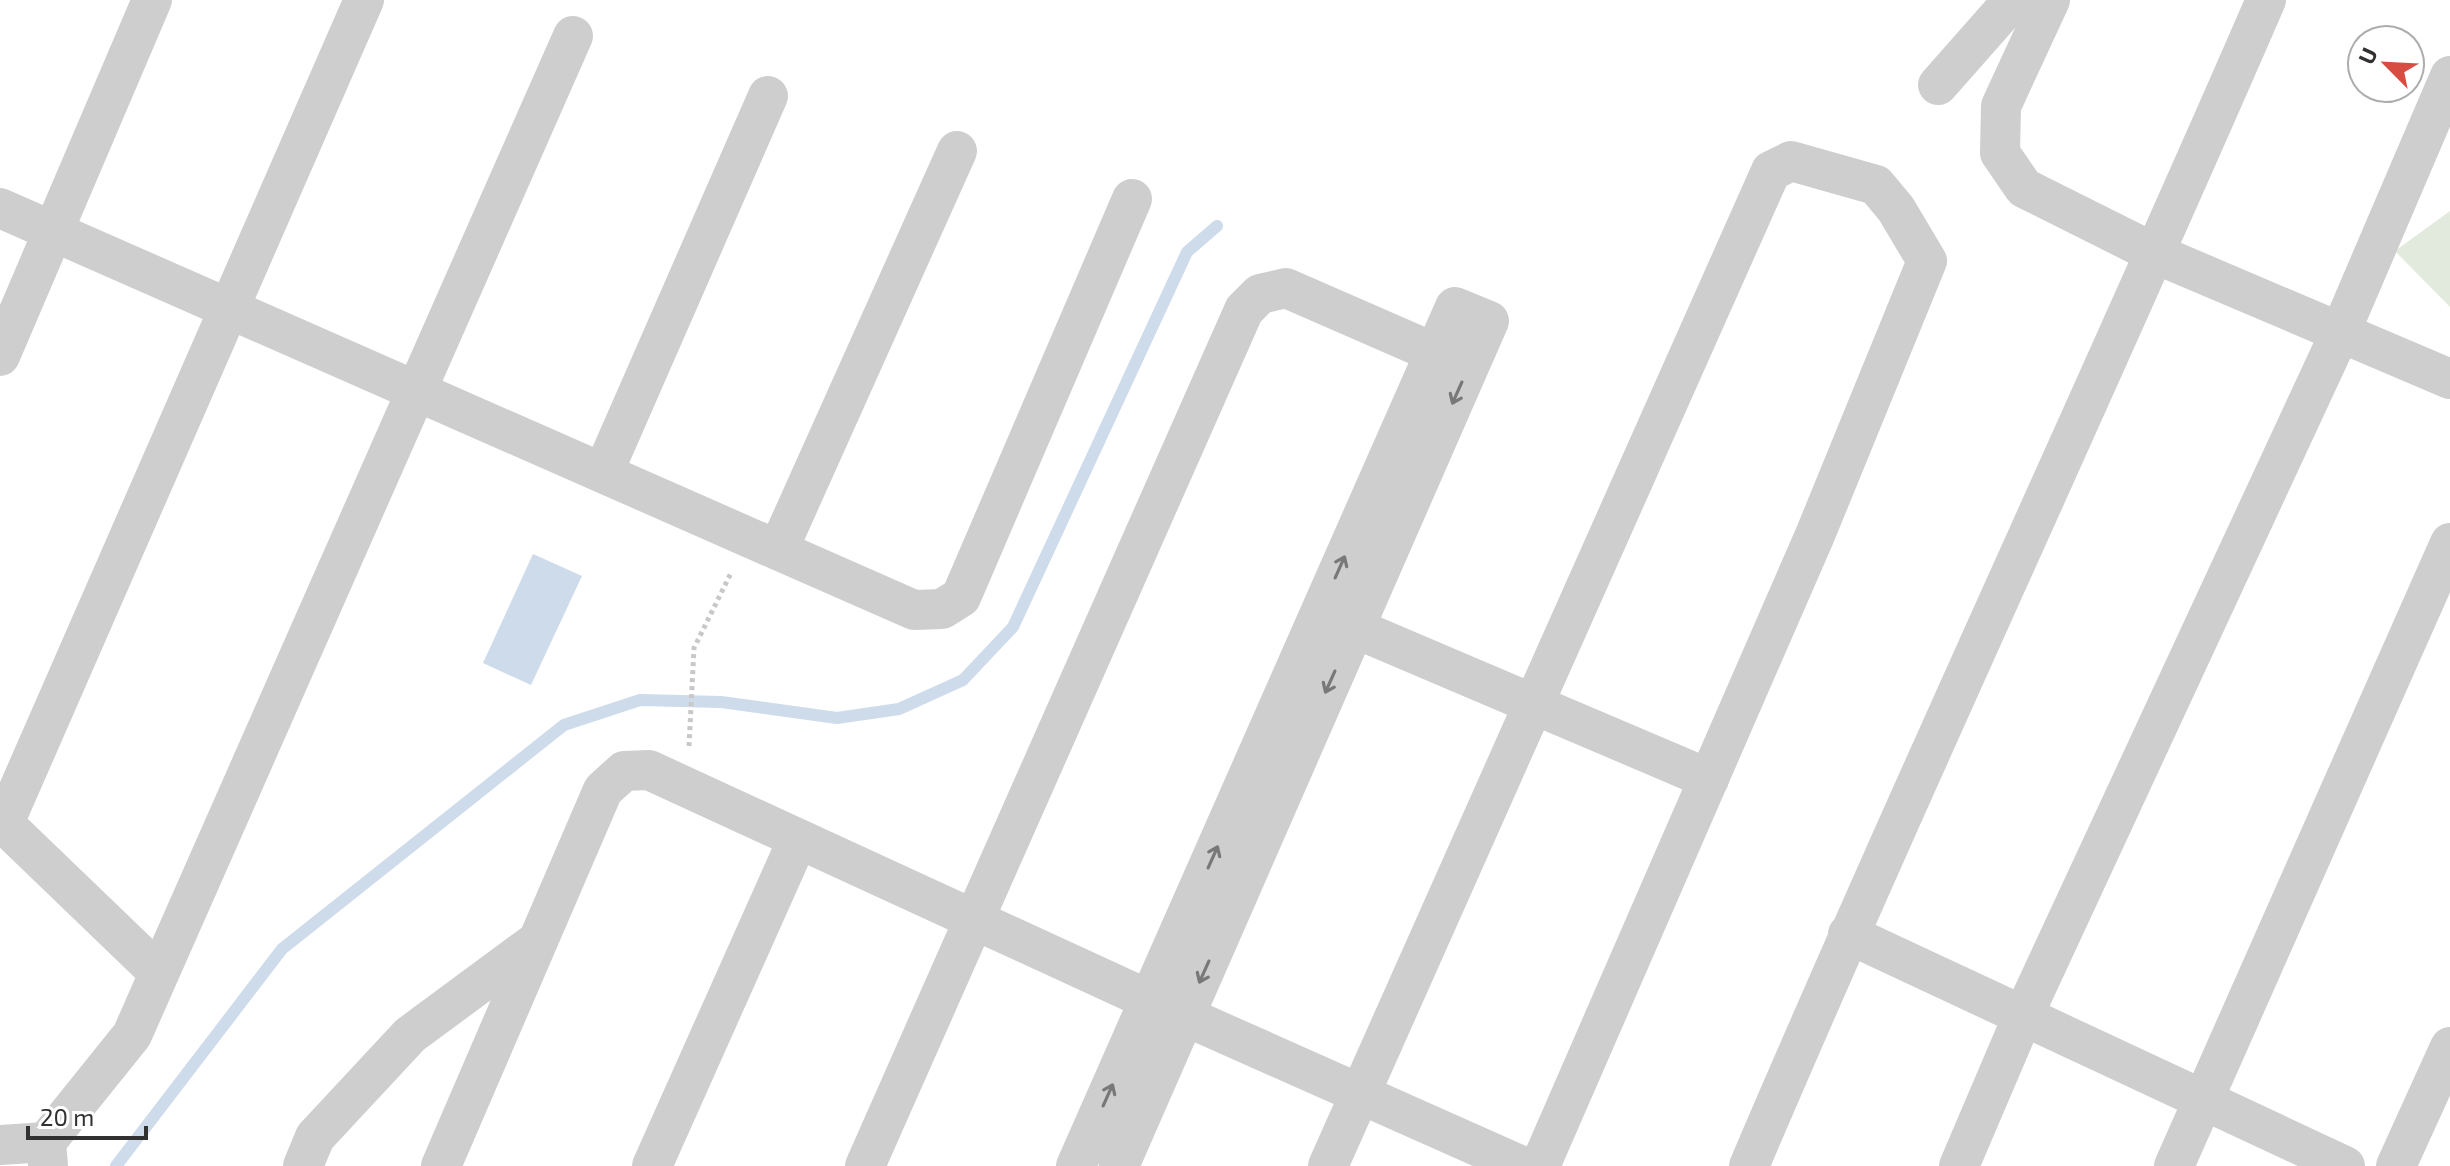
<svg xmlns="http://www.w3.org/2000/svg" width="2450" height="1166" viewBox="0 0 2450 1166" font-family="'Exo 2',sans-serif">
<style>
.green{fill:#e2e9dd}
.water{fill:#cedbea}
.lines{fill:none;stroke-linecap:round;stroke-linejoin:round}
.stream{stroke:#cedbea;stroke-width:12}
.path{stroke:#c8c8c8;stroke-width:5;stroke-dasharray:4 4;stroke-linecap:butt}
.street{stroke:#cecece;stroke-width:40}
.oneway{stroke:#787878}
</style>
<rect width="100%" height="100%" fill="#fff"/>
<polygon class="green" points="2450,211 2450,307 2395,251"/>
<polygon class="water" points="533,554 582,576 531,685 483,663"/>
<g class="lines">
<polyline class="stream" points="116,1166 282,949 564,725 640,700 721,702 837,718 899,709 963,680 1013,627 1187,252 1217,226"/>
<polyline class="path" points="689,746 694,648 731,573"/>
<g class="street">
<polyline points="2050,0 2001,106 2000,153 2024,188 2156,254 2450,379"/>
<polyline points="1938,85 2013,0"/>
<polyline points="0,208 914,610 942,609 961,597 1132,199"/>
<polyline points="0,356 152,0"/>
<polyline points="603,473 768,96"/>
<polyline points="778,550 957,151"/>
<polyline points="1331,618 1709,779"/>
<polyline points="0,820 159,973"/>
<polyline points="4,823 364,0"/>
<polyline points="1848,934 2345,1166"/>
<polyline points="0,1145 46,1142"/>
<polyline points="48,1166 46,1142 132,1035 573,36"/>
<polyline points="303,1166 315,1137 410,1035 536,942"/>
<polyline points="441,1166 603,790 624,771 649,770 1149,1000 1522,1166"/>
<polyline points="652,1166 798,839"/>
<polyline points="865,1166 1244,310 1260,294 1286,288 1435,353"/>
<polyline points="1076,1166 1455,307 1489,321 1119,1166"/>
<polyline points="1328,1166 1771,171 1791,161 1876,185 1896,209 1927,261 1815,535 1540,1166"/>
<path d="M1749,1166C1916,775 2097,390 2266,0"/>
<polyline points="1959,1166 2023,1016 2340,333 2450,76"/>
<polyline points="2174,1166 2450,543"/>
<polyline points="2396,1166 2450,1047"/>
</g>
</g>
<defs><path id="oneway-shaft" d="M-6 0H5M1.5-3L5.5 0L1.5 3" fill="none" stroke-width="1.6" stroke-linecap="round" stroke-linejoin="round" transform="scale(2)"/></defs>
<g class="oneway">
<use href="#oneway-shaft" transform="translate(1457 393) rotate(114)"/>
<use href="#oneway-shaft" transform="translate(1340 567) rotate(-66)"/>
<use href="#oneway-shaft" transform="translate(1330 682) rotate(114)"/>
<use href="#oneway-shaft" transform="translate(1213 857) rotate(-66)"/>
<use href="#oneway-shaft" transform="translate(1204 972) rotate(114)"/>
<use href="#oneway-shaft" transform="translate(1108 1095) rotate(-66)"/>
</g>
<g transform="translate(2386 64) rotate(294)"><circle r="38" fill="#ffffff" stroke="#adadad" stroke-width="2"/>
<path d="M0-6L14 30L0 20L-14 30Z" fill="#d84d42"/>
<text y="-12" font-size="22" font-weight="bold" text-anchor="middle" fill="#313131">U</text>
</g>
<path d="M28 1126v12h118v-12" fill="none" stroke="#313131" stroke-width="4"/>
<text x="40" y="1126" font-size="24" fill="#313131" stroke="#ffffff" stroke-width="6" paint-order="stroke">20 m</text>
</svg>
